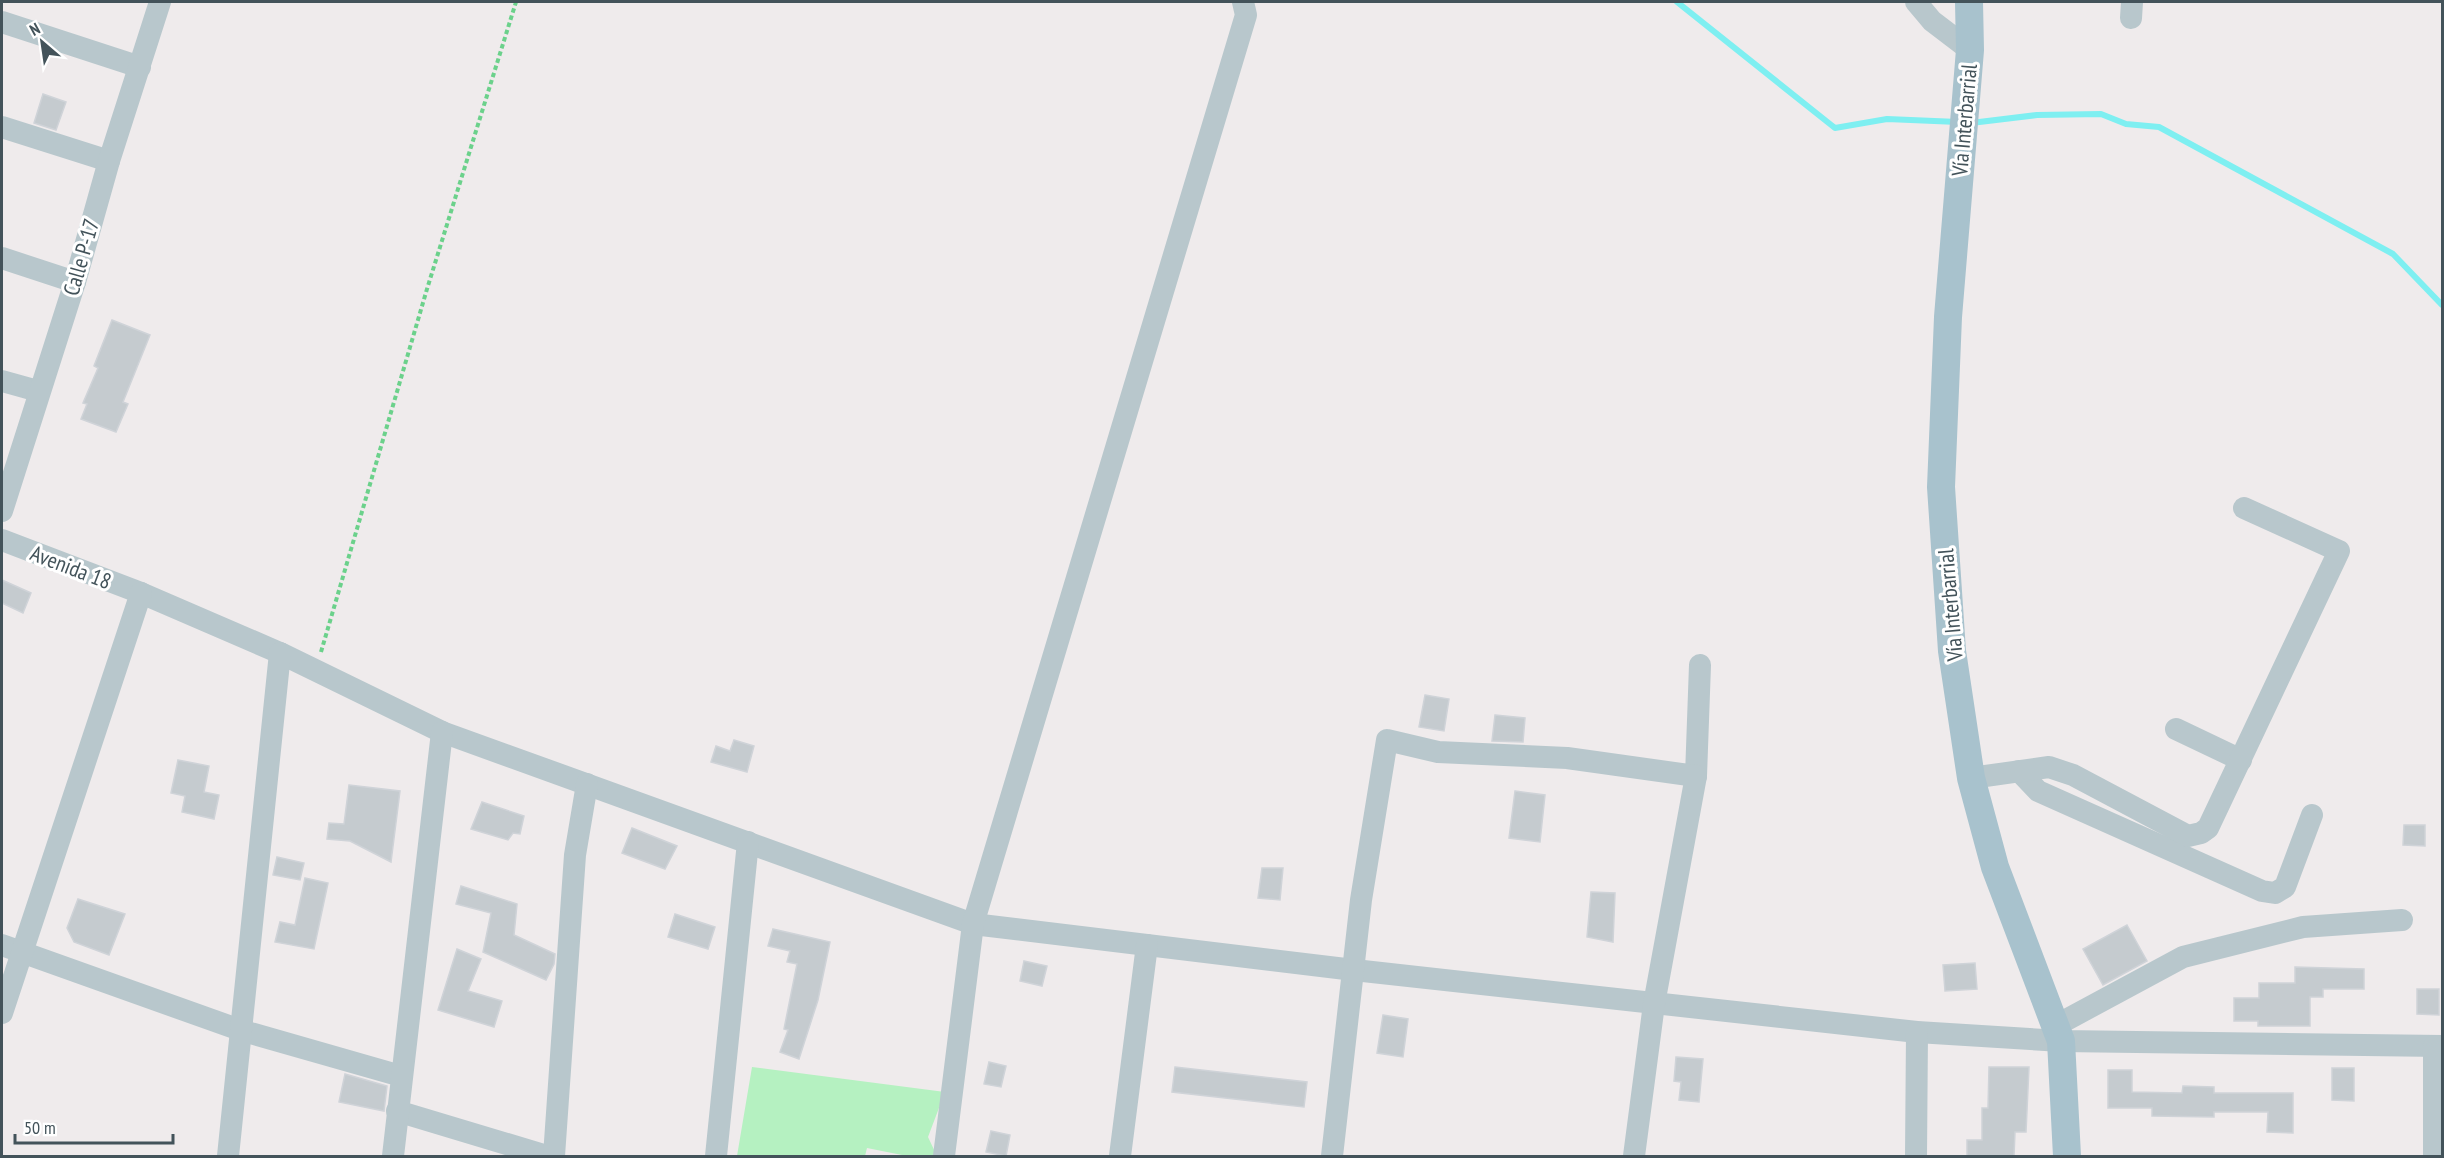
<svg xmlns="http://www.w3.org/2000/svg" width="2444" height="1158" viewBox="0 0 2444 1158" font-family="'PT Sans Narrow',sans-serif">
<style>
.green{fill:#b5f1c1}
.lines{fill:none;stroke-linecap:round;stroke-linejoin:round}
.stream{stroke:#7eeff1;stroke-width:6}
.building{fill:#c5cbcf;stroke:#cfd3d8;stroke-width:1.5}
.path{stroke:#6bd18b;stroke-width:4;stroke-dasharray:4.5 3;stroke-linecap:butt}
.minor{stroke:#b8c7cc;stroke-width:22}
.major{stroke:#a8c2cd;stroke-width:28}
.labels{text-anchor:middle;stroke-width:6;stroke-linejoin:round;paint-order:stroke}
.street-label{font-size:22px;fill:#43535a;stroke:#fff}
</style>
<rect width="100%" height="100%" fill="#efebec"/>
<polygon class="green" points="752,1067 945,1092 928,1137 937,1156 907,1156 867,1148 865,1156 737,1156"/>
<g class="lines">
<g class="stream">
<polyline points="1677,2 1835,128 1887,119 1958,122"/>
<polyline points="1971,123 2037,115 2101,114 2126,124 2159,127 2393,254 2442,305"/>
</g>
</g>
<g class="building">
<polygon points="43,94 66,102 56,130 34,123"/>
<polygon points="112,320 150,335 123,402 128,404 116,432 81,419 87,404 83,403 98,368 94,366"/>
<polygon points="2,580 31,593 23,613 2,603"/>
<polygon points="1425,695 1449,699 1444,731 1419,727"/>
<polygon points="1495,715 1525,718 1523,742 1492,741"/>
<polygon points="734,740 754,746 747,772 711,762 716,746 730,751"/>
<polygon points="178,760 209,766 204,792 219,795 214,819 182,812 185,796 171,793"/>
<polygon points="349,785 400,791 391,862 350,841 327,839 329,823 344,824"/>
<polygon points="1515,791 1545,795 1540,842 1509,838"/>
<polygon points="482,802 524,816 520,834 513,833 508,840 471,829"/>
<polygon points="2404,825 2425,825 2425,846 2403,845"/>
<polygon points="632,828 677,846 665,869 622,853"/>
<polygon points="277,857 304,863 300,880 273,875"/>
<polygon points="1262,868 1283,868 1280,900 1258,898"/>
<polygon points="305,878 328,883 314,949 275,942 280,922 295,925"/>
<polygon points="461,886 517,904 514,935 555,954 554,964 546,980 483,952 491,913 456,904"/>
<polygon points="1591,892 1615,893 1613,942 1587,937"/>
<polygon points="78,899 125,914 109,955 74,942 67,928"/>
<polygon points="675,914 715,927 708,949 668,937"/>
<polygon points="2127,925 2147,961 2103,985 2083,949"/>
<polygon points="773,929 830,942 818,1000 799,1059 780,1052 788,1030 784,1029 797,964 787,962 790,951 768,946"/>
<polygon points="457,949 481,959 468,991 502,1001 494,1027 438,1010"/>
<polygon points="1024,961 1047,966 1042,986 1020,981"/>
<polygon points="1975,963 1977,989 1945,991 1943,965"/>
<polygon points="2295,967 2364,969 2364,989 2323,989 2323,997 2310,997 2310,1026 2258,1026 2258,1021 2234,1021 2234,998 2259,998 2259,983 2295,983"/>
<polygon points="2417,989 2439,989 2439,1015 2417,1014"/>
<polygon points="1383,1015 1408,1019 1403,1057 1377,1053"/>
<polygon points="1676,1057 1703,1059 1699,1102 1679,1100 1681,1082 1674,1081"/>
<polygon points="989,1062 1006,1066 1001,1087 984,1084"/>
<polygon points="1175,1067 1307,1082 1304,1107 1172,1092"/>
<polygon points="1989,1067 2029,1067 2026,1132 2015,1132 2014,1156 1967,1156 1967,1140 1982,1140 1982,1108 1988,1108"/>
<polygon points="2332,1068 2354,1068 2354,1101 2332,1100"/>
<polygon points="2108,1070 2132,1070 2132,1092 2182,1093 2183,1086 2214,1087 2214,1093 2293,1093 2293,1133 2267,1132 2268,1112 2214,1112 2214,1117 2152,1116 2152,1108 2108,1108"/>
<polygon points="345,1074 387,1086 384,1111 339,1102"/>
<polygon points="991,1131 1010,1135 1006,1156 986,1152"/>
</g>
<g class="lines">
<polyline class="path" points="321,652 427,289 516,2"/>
<g class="minor">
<polyline points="1916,2 1932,21 1970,50"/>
<polyline points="2131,18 2132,2"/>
<polyline points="2,22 140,67"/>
<polyline points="2,127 109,161"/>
<polyline points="2,258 75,282"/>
<polyline points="2,381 38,391"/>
<polyline points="2,511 75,282 109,161 160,2"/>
<polyline points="2,540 141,593 280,653 442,732 973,924 1354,970 1917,1032 2061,1041 2442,1046"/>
<polyline points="2176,729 2241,760"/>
<polyline points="2019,771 2038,791 2262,891 2275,893 2285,887 2312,815"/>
<polyline points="1696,776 1700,665"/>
<polyline points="1971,778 2049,767 2073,775 2188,836 2201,833 2208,828 2339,551 2244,508"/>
<polyline points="2,945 240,1030 401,1076"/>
<polyline points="2,1013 141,593"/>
<polyline points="2055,1026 2183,957 2303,927 2402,920"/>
<polyline points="2434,1046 2434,1156"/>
<polyline points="397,1111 547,1156"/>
<polyline points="228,1156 280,653"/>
<polyline points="393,1156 442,732"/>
<polyline points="554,1156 575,855 587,784"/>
<polyline points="716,1156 748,842"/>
<polyline points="944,1156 973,924 1246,15 1243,2"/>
<polyline points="1120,1156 1147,945"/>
<polyline points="1332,1156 1361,900 1387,740 1438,752 1567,758 1696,776 1654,1004 1634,1156"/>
<polyline points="1916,1156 1917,1032"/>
</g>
<polyline class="major" points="1969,2 1970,50 1948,317 1941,487 1952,651 1971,778 1995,867 2061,1041 2067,1156"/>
</g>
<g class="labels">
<g class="street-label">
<text transform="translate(1964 120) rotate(-85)" y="8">Vía Interbarrial</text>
<text transform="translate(81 257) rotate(-74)" y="8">Calle P-17</text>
<text transform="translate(71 567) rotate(21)" y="8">Avenida 18</text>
<text transform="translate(1950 605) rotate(-95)" y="8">Vía Interbarrial</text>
</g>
</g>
<rect width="2444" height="1158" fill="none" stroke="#43535a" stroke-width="6"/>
<g transform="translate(42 42) rotate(331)" stroke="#ffffff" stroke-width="4.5" paint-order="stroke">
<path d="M0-4.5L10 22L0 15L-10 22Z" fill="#43535a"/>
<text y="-9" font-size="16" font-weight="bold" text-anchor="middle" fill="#43535a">N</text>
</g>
<path d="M15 1134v9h158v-9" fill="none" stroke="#43535a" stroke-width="3"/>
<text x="24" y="1134" font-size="18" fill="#43535a" stroke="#ffffff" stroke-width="4.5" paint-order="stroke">50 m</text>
</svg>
